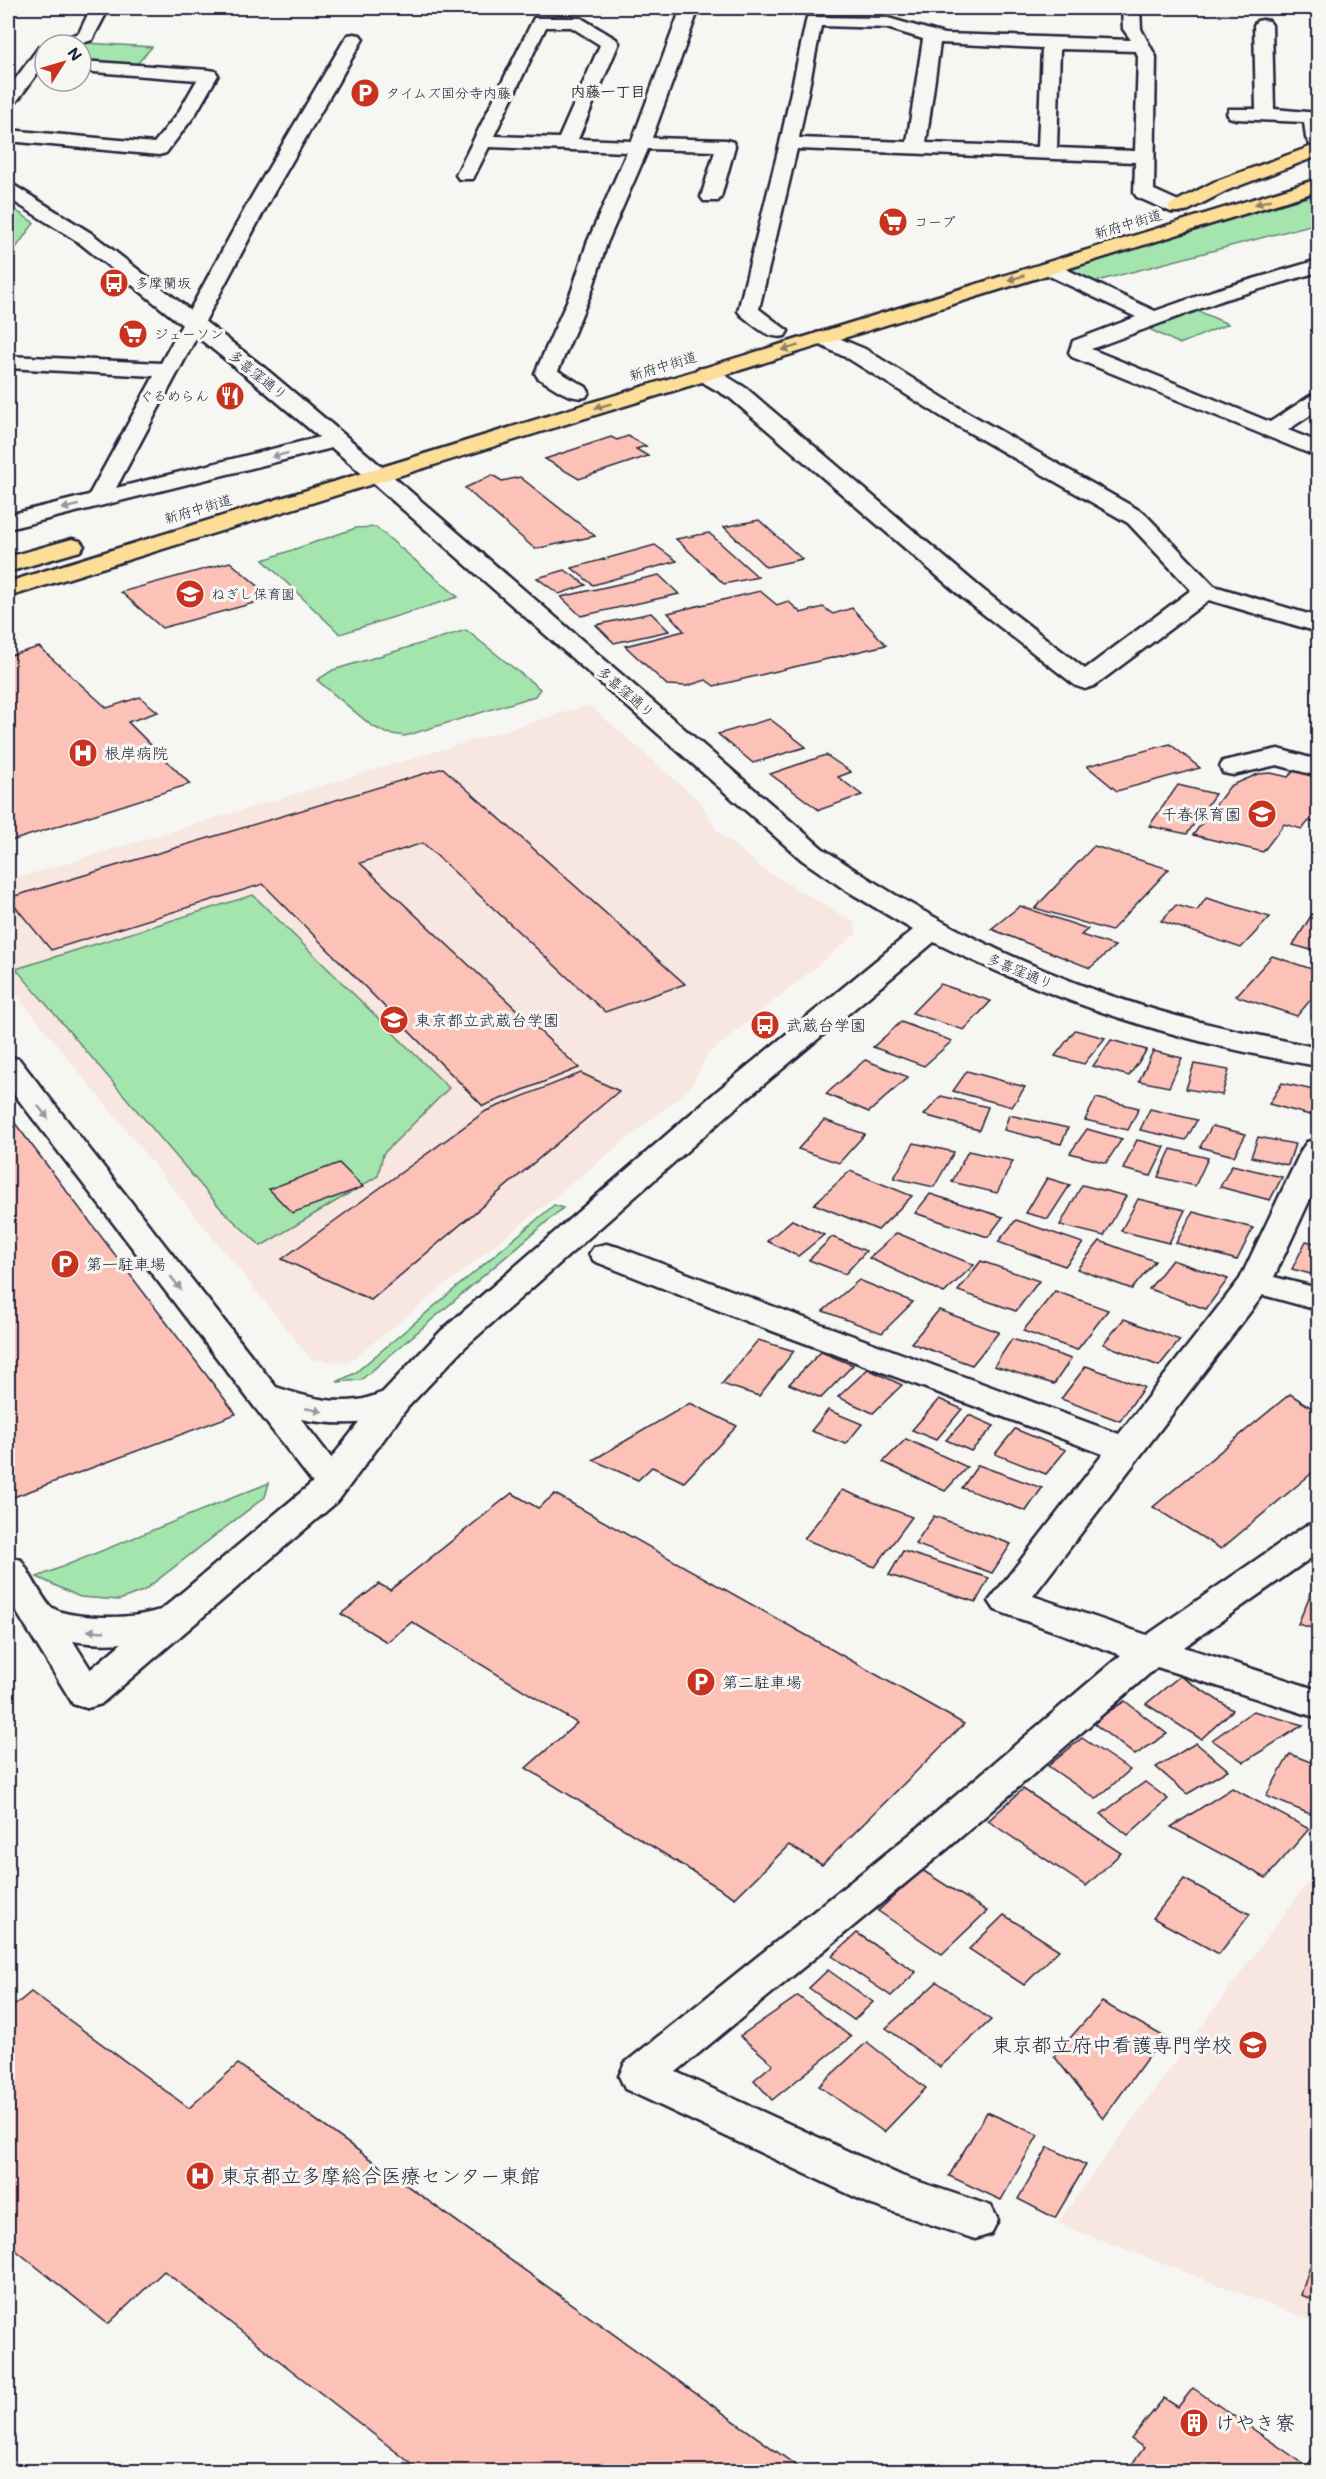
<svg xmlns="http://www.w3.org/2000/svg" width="1326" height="2479" viewBox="0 0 1326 2479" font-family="Mali,'Klee One',sans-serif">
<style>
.built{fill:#f8e6e0}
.green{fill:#a4e5ad;stroke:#638474;stroke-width:1.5}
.building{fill:#fdc2b7;stroke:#22223b;stroke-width:1.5}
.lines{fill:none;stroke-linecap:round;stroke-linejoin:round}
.street-casing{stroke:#22223b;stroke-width:5}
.secondary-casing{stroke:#22223b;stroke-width:5}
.primary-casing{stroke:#22223b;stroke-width:5}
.street{fill:#f6f6f2;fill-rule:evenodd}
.secondary{fill:#f6f6f2;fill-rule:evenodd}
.primary{fill:#fcde96;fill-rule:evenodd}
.oneway{fill:#8f8068}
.oneway2{fill:#9797a0}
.labels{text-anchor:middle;stroke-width:6;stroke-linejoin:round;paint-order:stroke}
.far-poi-label{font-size:14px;fill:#22223b;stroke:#f6f6f2;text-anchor:start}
.far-street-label{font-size:14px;fill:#22223b;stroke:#f6f6f2}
.far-neighbourhood-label{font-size:15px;font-weight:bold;fill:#22223b;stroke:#f6f6f2}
.poi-label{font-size:16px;fill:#22223b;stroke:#f6f6f2;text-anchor:start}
.near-poi-label{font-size:20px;fill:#22223b;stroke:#f6f6f2;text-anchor:start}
</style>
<rect width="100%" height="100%" fill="#f6f6f2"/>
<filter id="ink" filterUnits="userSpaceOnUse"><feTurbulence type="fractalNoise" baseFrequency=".0167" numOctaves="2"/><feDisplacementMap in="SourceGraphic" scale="12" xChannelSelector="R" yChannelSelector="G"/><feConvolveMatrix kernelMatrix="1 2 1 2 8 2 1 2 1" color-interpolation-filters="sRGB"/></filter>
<g filter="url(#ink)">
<g class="built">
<polygon points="589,705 700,802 717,831 764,870 855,923 856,934 707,1055 690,1088 348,1363 311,1359 8,984 8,881"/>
<polygon points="1318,1868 1318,2323 1057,2223"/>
</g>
<g class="green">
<polygon points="86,43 152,47 136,65 81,61 81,45 78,45"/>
<polygon points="1318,194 1318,223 1086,284 1058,270"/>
<polygon points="8,205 34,223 8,259"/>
<polygon points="1191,308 1228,324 1180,344 1141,325"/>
<polygon points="376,527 458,597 340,634 263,560 356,528"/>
<polygon points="466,630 540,689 535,696 405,736 386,733 372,726 317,680 333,670"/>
<polygon points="253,895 449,1088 383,1154 378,1176 261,1246 222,1210 16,969"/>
<polygon points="554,1205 563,1208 361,1380 337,1382 355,1373"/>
<polygon points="269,1483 265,1497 143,1591 119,1600 80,1597 37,1577"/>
</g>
<g class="building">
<polygon points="628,436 646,446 636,449 648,456 579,479 545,459 611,437 617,440"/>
<polygon points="492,475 502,481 520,477 595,536 535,549 465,488"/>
<polygon points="759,520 802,559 766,567 724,527"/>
<polygon points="709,533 758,577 724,584 676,539"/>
<polygon points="655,545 677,561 593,585 572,568"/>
<polygon points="230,562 272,598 162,628 121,592"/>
<polygon points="565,570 586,585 559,594 537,578"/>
<polygon points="659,575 679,594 581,616 561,597"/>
<polygon points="760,591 777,605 788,601 801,613 823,607 833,614 852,608 886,645 714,686 706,680 687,686 667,685 625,646 684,631 668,613"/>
<polygon points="651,613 669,631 614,643 596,625"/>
<polygon points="39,647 107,708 140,697 158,712 128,722 190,784 8,842 8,656"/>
<polygon points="770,719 806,747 753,763 718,734"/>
<polygon points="1170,744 1200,768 1117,791 1087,766"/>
<polygon points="826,755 851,772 838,777 862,795 819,810 770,774"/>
<polygon points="443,768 685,984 605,1012 423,843 360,863 579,1068 483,1106 263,884 51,950 8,898"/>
<polygon points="1296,769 1318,776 1318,824 1309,821 1302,829 1284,824 1263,852 1193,835 1230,786 1258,774 1271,773 1288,777"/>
<polygon points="1178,785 1215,794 1187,834 1149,826"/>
<polygon points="1094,846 1169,869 1111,931 1035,908"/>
<polygon points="1206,898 1270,917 1241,948 1161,921 1176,905 1197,911"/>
<polygon points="1020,906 1088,929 1081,935 1115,946 1090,968 991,929"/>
<polygon points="1311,916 1318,918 1318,952 1293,945"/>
<polygon points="1272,956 1318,971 1318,991 1297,1016 1236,996"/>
<polygon points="940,984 991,1001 964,1030 912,1013"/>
<polygon points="901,1022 952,1041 924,1066 873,1047"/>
<polygon points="1075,1030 1105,1038 1084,1064 1055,1056"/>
<polygon points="1111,1040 1147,1050 1129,1076 1093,1066"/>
<polygon points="1153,1051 1182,1058 1169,1087 1139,1081"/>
<polygon points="865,1060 908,1077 869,1112 826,1094"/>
<polygon points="1194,1064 1229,1070 1222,1095 1186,1089"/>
<polygon points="967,1071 1025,1087 1012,1107 953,1091"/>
<polygon points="581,1073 619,1091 371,1300 282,1259 486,1111"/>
<polygon points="1282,1083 1318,1091 1310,1115 1269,1104"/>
<polygon points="941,1096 988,1107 979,1130 924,1115"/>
<polygon points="1096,1098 1139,1108 1128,1130 1085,1120"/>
<polygon points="1150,1109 1197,1120 1186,1140 1140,1130"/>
<polygon points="8,1114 236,1414 11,1498 8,1492"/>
<polygon points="1009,1115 1068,1128 1061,1144 1004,1130"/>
<polygon points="824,1120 865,1134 839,1163 798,1149"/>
<polygon points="1212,1126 1246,1134 1234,1156 1200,1147"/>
<polygon points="1087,1129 1122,1139 1106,1163 1070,1153"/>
<polygon points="1258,1137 1295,1144 1288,1165 1251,1157"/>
<polygon points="1137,1140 1165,1147 1151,1176 1123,1169"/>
<polygon points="914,1143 954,1152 934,1187 894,1178"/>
<polygon points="1171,1149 1208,1158 1195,1186 1158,1177"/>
<polygon points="968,1151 1013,1161 997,1193 952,1182"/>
<polygon points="339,1163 363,1187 292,1213 269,1189"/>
<polygon points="1232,1165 1282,1177 1270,1200 1220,1187"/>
<polygon points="850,1171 912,1196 878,1230 814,1204"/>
<polygon points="1047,1178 1070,1185 1048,1219 1026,1213"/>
<polygon points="1082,1185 1126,1196 1104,1236 1060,1225"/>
<polygon points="930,1194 1003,1217 988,1237 915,1213"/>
<polygon points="1138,1199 1185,1210 1169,1243 1121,1231"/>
<polygon points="1193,1212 1253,1228 1237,1260 1176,1243"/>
<polygon points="792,1220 824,1235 798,1256 767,1241"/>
<polygon points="1016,1220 1083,1243 1065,1266 998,1242"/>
<polygon points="897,1233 974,1265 944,1293 869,1258"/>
<polygon points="832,1237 866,1251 845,1274 809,1260"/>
<polygon points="1100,1241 1155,1261 1132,1289 1077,1269"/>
<polygon points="1306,1241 1318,1244 1318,1276 1292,1269"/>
<polygon points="1172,1260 1228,1279 1206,1309 1149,1289"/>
<polygon points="981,1261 1039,1281 1016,1311 958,1291"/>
<polygon points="859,1280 913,1302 882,1333 823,1311"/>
<polygon points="1055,1291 1108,1310 1077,1350 1023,1331"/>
<polygon points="939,1310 999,1332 972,1365 911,1343"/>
<polygon points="1124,1319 1180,1340 1159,1366 1103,1344"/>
<polygon points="1012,1339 1071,1359 1054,1384 994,1366"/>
<polygon points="758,1340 794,1351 759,1396 722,1384"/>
<polygon points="821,1352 853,1365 821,1398 789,1384"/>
<polygon points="1086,1366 1144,1387 1120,1421 1061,1399"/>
<polygon points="868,1369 902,1385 873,1413 838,1397"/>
<polygon points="1290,1394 1318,1412 1318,1468 1221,1549 1153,1507"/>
<polygon points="939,1399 962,1409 936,1440 912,1430"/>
<polygon points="690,1403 737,1426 684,1482 652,1467 638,1480 593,1460"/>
<polygon points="828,1410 862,1424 846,1444 811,1431"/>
<polygon points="969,1415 994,1426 971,1451 946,1440"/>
<polygon points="1015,1429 1066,1450 1046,1474 995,1454"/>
<polygon points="906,1439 967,1467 945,1491 883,1462"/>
<polygon points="978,1465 1042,1488 1026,1511 962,1488"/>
<polygon points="842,1490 912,1517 875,1567 804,1539"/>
<polygon points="512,1493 538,1508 555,1494 964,1724 822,1865 789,1845 735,1898 526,1768 577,1723 412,1622 387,1642 341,1614 379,1584 390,1590"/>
<polygon points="934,1516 1011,1544 992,1573 915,1544"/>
<polygon points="903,1551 989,1578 976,1602 889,1575"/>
<polygon points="1318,1576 1318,1630 1298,1624"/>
<polygon points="1180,1676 1233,1710 1201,1739 1146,1704"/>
<polygon points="1125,1701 1167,1734 1135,1755 1092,1722"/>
<polygon points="1253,1711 1303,1725 1244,1762 1212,1740"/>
<polygon points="1082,1738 1130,1770 1096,1799 1048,1766"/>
<polygon points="1196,1743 1228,1770 1187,1794 1156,1767"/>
<polygon points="1290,1754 1318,1765 1318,1798 1310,1814 1266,1796"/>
<polygon points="1145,1782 1168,1799 1128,1835 1101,1814"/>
<polygon points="1232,1788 1309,1829 1266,1878 1171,1827"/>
<polygon points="1023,1789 1121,1853 1086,1886 988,1821"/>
<polygon points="922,1870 987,1911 942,1954 878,1911"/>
<polygon points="1184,1879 1250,1914 1219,1954 1153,1918"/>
<polygon points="1004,1915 1059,1950 1024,1985 969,1949"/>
<polygon points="857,1933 916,1972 891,1996 832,1956"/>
<polygon points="828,1970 873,2002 854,2020 809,1988"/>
<polygon points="937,1982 991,2020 940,2067 886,2028"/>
<polygon points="31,1992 189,2108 238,2064 805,2472 422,2472 164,2271 108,2324 8,2244 8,2011"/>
<polygon points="798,1996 851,2037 772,2100 754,2080 773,2064 740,2036"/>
<polygon points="1102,2002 1163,2036 1103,2119 1054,2056"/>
<polygon points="867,2042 926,2088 884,2132 819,2086"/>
<polygon points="987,2112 1038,2135 1001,2200 949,2176"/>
<polygon points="1048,2147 1086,2165 1055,2218 1018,2199"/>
<polygon points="1318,2240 1318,2301 1301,2295"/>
<polygon points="1193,2388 1307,2466 1318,2450 1318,2472 1126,2472 1144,2448 1131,2439 1164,2398 1178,2407"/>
</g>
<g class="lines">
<g class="street-casing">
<g id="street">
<polygon points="91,8 109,8 92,40 77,45 52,45 55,41 79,33"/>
<path d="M681,8H699L652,138L726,140L733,142L735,146L721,197L718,201H704L701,197L715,151L648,149L607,243L592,290L558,371L586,387L589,392L586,397C569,401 553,386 538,378L535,373L572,290L587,243L627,152L489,147L473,179H459L456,175L534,18H581L616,39L619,43L578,139L632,141ZM546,27H571L600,45L559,138L494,136Z"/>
<path d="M1122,8H1140L1141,29L1156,57L1154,190L1185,204L1188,208L1185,212H1171L1137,197L1134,193L1135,162L797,149L759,309L788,331L785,336C768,340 754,325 741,315L738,311L780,143L807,17L888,18L944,34L1131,40L1123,29ZM821,26L887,28L923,39L907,142L799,138ZM940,43L1042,48L1038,147L926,143ZM1060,49L1136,51L1138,57L1135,151L1057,148Z"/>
<polygon points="1263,20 1269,21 1272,25 1274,109 1318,113 1318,148 1311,146 1306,138 1304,122 1236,119 1229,117 1227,113 1229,109 1256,109 1254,25 1257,21"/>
<polygon points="354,34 360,35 363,39 272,196 116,488 336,433 344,435 347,440 344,445 8,529 8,515 89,495 154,376 8,368 8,356 161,363 252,196 345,39 348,35"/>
<polygon points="45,46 45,63 14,105 8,106 8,89 39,47"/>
<polygon points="81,61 209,70 215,71 218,75 195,115 166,153 159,155 8,141 8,130 154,143 178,113 197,80 81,71"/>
<polygon points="1318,260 1318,272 1226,299 1091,349 1270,422 1310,396 1318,394 1318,410 1288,430 1318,442 1318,457 1072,357 1069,352 1073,341 1136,317 1041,272 1038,268 1041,264 1055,264 1155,311 1212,291"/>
<path d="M824,332L865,349L958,407L1144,513L1214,586L1318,617V632L1209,600L1094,686L1085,689L1076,686L964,599L730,398L697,379L694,374L697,369C714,365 731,380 746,388L982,589L1085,669L1191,590L1128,523L942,417L849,359L816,343L813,338L816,333Z"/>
<polygon points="1278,749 1318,760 1318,776 1277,765 1233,775 1223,773 1220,767 1223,761"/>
<path d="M8,1057L19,1059L276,1387C303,1396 330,1404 358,1400C378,1397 386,1386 407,1392L413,1400C394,1429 331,1425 301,1419L350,1482L345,1491L332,1494L319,1491L8,1086Z"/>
<polygon points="1318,1139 1318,1182 1274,1277 1318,1288 1318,1310 1263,1295 1033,1596 1147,1635 1305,1526 1318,1522 1318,1553 1184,1647 1318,1690 1318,1718 1157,1667 947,1849 676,2072 902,2176 991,2206 998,2220 991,2234 975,2239 872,2205 625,2089 619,2076 625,2063 919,1827 1121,1655 995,1610 989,1601 1103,1454 748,1322 594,1261 589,1254 594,1247 606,1244 618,1247 772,1306 1119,1434 1240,1279 1302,1149 1307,1142"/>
<path d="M8,1556L21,1560C28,1570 43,1600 51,1607C67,1619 119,1618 138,1615C157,1612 168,1605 187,1611L193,1620L187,1629C149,1641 113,1648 73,1641L106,1694L101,1704L87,1708L73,1704L8,1598Z"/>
</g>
</g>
<g class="secondary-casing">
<path id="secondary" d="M8,184L15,186L91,233L266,369L367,454L822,848C921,916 1027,970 1142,1006C1200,1024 1259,1035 1318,1048V1066C1184,1044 1055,1002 934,942L739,1105L465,1347L407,1408L338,1501L101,1704L87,1708L73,1704L68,1694L73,1684L312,1483L383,1392L441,1331L717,1091L913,930L844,889L802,860L351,464L250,379L77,241L8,198Z"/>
</g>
<g class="primary-casing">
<g id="primary">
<polygon points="1318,144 1318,156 1228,190 1185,212 1171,212 1168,208 1171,204 1214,182"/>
<polygon points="1318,179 1318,191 8,597 8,582"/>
<polygon points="72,539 80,541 84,546 80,551 8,572 8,557"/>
</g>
</g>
<use href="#street" class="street"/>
<use href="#secondary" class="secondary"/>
<use href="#primary" class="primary"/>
</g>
<defs><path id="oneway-solid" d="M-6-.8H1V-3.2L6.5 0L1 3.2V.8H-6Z" transform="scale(1.5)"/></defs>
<g class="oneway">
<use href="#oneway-solid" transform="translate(1263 202) rotate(163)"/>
<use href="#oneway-solid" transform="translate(1016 278) rotate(163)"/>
<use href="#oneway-solid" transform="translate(790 348) rotate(163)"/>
<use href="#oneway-solid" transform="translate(603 406) rotate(163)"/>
</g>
<g class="oneway2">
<use href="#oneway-solid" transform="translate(280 455) rotate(166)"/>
<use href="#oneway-solid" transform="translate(70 507) rotate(166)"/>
<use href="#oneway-solid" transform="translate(43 1112) rotate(52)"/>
<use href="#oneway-solid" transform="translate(176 1283) rotate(52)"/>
<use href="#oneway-solid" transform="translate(314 1410) rotate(11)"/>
<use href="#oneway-solid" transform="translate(96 1631) rotate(-177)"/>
</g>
</g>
<defs>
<g id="parking-disc" transform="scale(1.5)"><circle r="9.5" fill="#c8321e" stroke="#f6f6f2"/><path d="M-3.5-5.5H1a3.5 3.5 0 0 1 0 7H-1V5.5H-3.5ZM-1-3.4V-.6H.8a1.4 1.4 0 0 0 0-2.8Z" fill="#fff"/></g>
<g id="supermarket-disc" transform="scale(1.5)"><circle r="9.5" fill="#c8321e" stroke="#f6f6f2"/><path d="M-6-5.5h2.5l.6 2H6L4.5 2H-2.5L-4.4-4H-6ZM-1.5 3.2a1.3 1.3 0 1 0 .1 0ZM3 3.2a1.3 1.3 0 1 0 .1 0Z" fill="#fff"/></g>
<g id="bus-disc" transform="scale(1.5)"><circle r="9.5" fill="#c8321e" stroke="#f6f6f2"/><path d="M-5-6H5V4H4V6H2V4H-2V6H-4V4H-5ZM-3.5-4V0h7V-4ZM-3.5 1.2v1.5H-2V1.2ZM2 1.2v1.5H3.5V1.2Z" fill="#fff"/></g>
<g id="restaurant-disc" transform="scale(1.5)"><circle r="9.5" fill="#c8321e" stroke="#f6f6f2"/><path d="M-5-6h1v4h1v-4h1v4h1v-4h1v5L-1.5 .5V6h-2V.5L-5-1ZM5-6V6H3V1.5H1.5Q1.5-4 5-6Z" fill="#fff"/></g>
<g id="school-disc" transform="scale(1.5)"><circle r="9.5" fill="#c8321e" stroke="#f6f6f2"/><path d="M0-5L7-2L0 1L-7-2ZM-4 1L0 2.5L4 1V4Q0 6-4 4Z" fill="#fff"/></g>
<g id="hospital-disc" transform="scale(1.5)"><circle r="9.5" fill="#c8321e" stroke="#f6f6f2"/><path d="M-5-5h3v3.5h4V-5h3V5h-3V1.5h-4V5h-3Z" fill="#fff"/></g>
<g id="university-disc" transform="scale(1.5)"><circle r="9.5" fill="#c8321e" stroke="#f6f6f2"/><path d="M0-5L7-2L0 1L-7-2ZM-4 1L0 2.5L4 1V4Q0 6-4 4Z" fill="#fff"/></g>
<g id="building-disc" transform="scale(1.5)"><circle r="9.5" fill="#c8321e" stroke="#f6f6f2"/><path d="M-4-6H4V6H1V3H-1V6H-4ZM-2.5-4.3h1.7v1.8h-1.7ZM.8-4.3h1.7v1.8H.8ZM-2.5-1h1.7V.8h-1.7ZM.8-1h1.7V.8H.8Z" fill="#fff"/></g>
</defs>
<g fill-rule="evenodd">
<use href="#parking-disc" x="365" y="93"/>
<use href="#supermarket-disc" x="893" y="222"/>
<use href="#bus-disc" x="114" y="283"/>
<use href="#supermarket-disc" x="133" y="334"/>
<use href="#restaurant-disc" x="230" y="396"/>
<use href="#school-disc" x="190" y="594"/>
<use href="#hospital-disc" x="83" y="753"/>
<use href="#school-disc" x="1262" y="814"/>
<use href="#school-disc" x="394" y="1020"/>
<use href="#bus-disc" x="765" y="1025"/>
<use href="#parking-disc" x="65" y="1264"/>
<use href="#parking-disc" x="701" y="1682"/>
<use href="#university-disc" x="1253" y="2045"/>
<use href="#hospital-disc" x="200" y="2176"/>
<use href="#building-disc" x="1194" y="2423"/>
</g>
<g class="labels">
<g class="far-poi-label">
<text x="386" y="98">タイムズ国分寺内藤</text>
<text x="914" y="227">コープ</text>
<text x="135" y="288">多摩蘭坂</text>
<text x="154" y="339">ジェーソン</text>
<text x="209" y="401" text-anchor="end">ぐるめらん</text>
<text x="211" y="599">ねぎし保育園</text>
</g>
<g class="far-street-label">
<text transform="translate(1128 224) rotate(-17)" y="5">新府中街道</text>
<text transform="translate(663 366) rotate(-17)" y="5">新府中街道</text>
<text transform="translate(258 375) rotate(39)" y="5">多喜窪通り</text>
<text transform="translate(198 509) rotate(-17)" y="5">新府中街道</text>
<text transform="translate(626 692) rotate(41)" y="5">多喜窪通り</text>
<text transform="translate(1020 971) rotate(23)" y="5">多喜窪通り</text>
</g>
<g class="far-neighbourhood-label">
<text x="608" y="97">内藤一丁目</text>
</g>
<g class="poi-label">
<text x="104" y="759">根岸病院</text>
<text x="1241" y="820" text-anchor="end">千春保育園</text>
<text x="415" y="1026">東京都立武蔵台学園</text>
<text x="786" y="1031">武蔵台学園</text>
<text x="86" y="1270">第一駐車場</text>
<text x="722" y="1688">第二駐車場</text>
</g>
<g class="near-poi-label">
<text x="1232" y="2052" text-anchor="end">東京都立府中看護専門学校</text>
<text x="221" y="2183">東京都立多摩総合医療センター東館</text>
<text x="1215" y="2430">けやき寮</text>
</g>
</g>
<rect width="1326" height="2479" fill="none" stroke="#f6f6f2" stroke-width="30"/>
<rect x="15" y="15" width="1296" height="2449" fill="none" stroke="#22223b" stroke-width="2" filter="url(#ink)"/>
<g transform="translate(63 63) rotate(53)"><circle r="28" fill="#f6f6f2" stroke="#a1a1a9" stroke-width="1.5"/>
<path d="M0-4.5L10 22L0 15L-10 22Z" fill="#c8321e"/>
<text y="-9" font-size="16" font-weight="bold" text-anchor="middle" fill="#22223b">N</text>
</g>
</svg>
